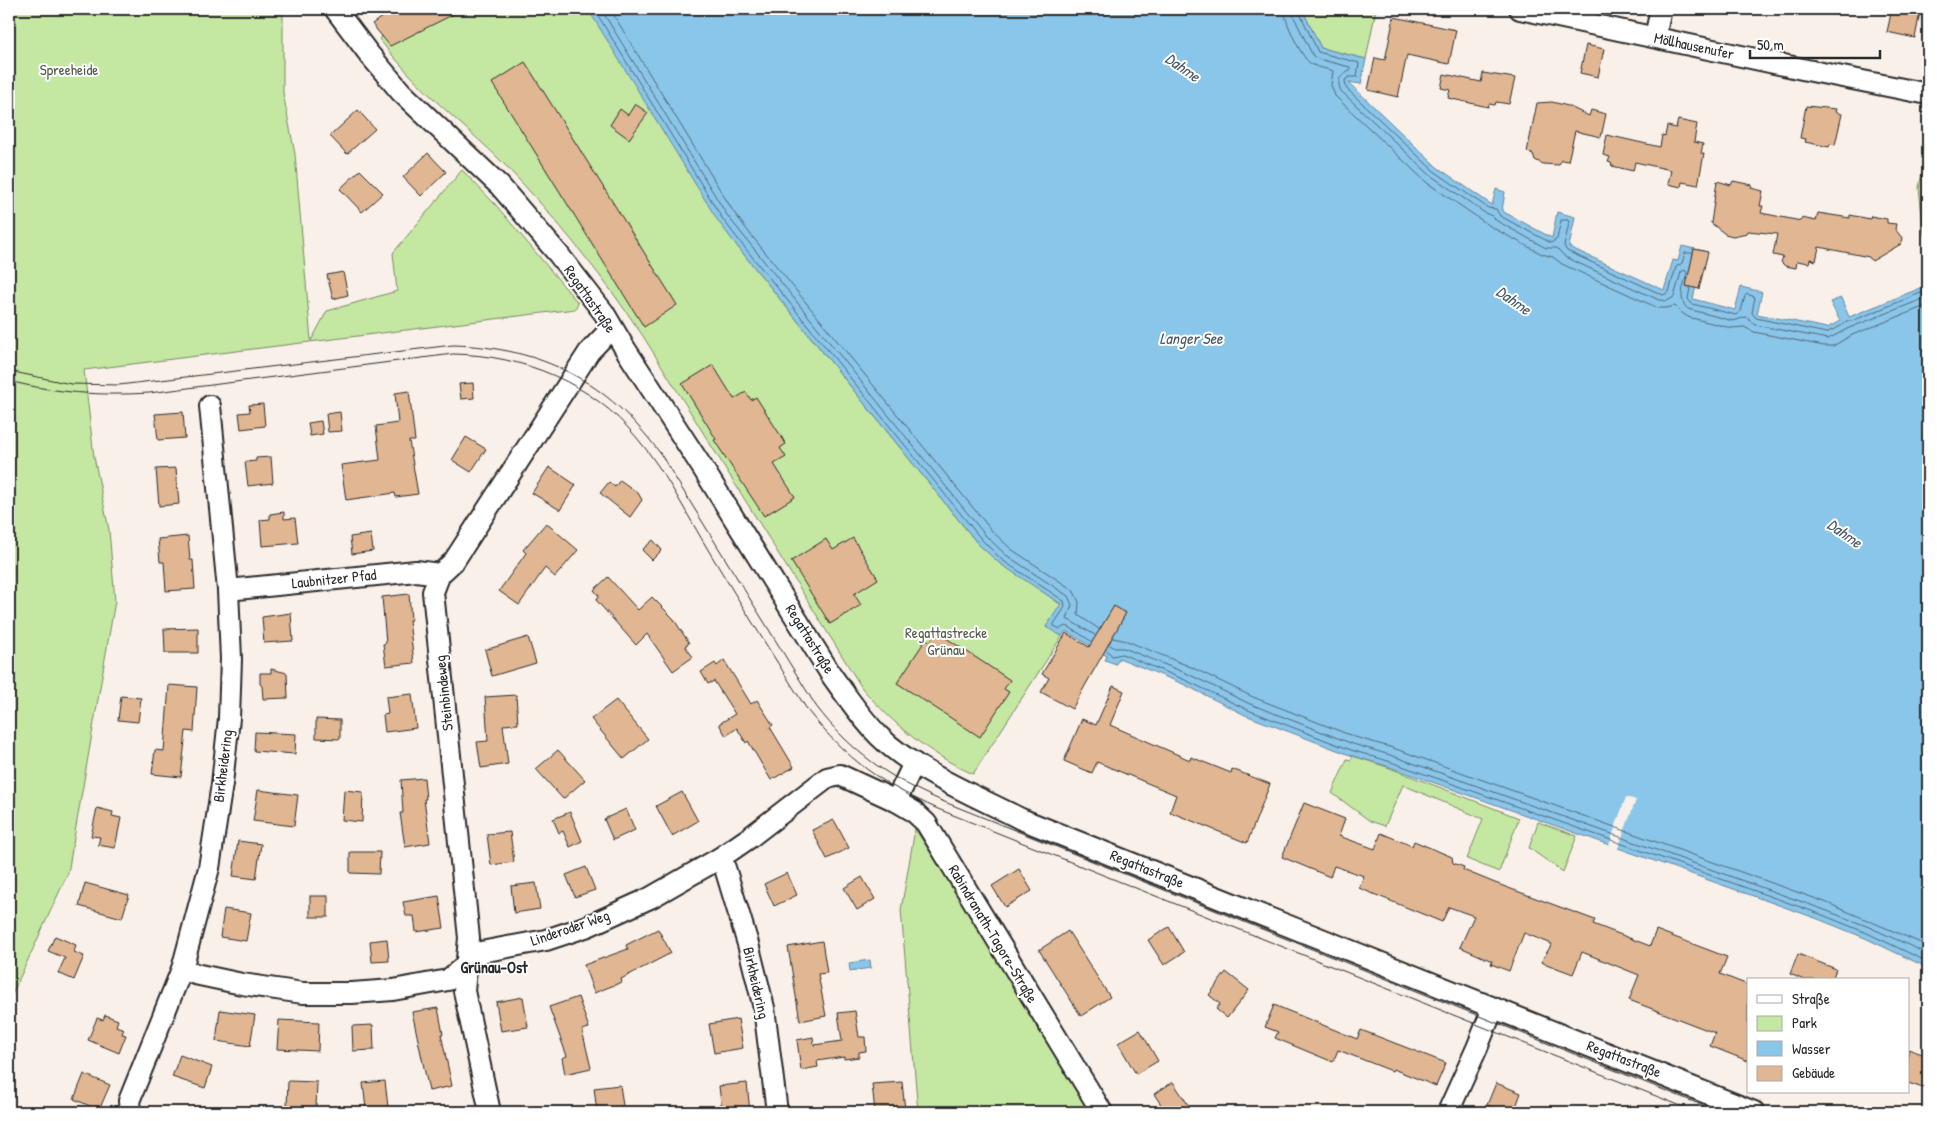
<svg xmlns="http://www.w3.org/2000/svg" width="1937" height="1121" viewBox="0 0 1937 1121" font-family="'Patrick Hand',sans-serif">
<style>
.green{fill:#c4e7a1;stroke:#788966}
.water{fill:#8ac5ea;stroke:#64879e}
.pier{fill:#f9f0e9}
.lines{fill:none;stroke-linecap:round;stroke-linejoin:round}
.shore{stroke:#516977;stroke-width:1}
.building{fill:#e1b692;stroke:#2b2b2b}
.street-casing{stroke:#2b2b2b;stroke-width:24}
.street{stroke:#fff;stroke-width:20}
.tram{stroke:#2b2b2b;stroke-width:1}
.labels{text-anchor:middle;stroke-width:4;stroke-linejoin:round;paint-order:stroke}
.street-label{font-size:15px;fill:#2b2b2b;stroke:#fff}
.park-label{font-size:15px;fill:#515a48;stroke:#fff}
.water-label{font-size:16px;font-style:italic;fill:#485964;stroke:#fff}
.neighbourhood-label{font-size:16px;font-weight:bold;fill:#2b2b2b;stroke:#fff}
</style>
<rect width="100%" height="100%" fill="#f9f0e9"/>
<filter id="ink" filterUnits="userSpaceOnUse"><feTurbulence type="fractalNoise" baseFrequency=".02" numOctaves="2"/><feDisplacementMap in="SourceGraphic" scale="10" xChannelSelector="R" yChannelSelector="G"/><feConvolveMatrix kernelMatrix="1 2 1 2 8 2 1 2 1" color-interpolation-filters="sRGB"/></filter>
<g filter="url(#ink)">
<g class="green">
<polygon points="9,9 283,9 283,93 295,154 311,341 327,311 397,291 393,253 462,170 495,204 578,303 575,309 84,370 94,457 109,530 115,601 68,873 9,1001"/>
<path d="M438,9H589L737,246L978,544L1061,605L1046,627L1062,636L973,774C928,753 895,726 862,688L643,336C602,275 556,218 505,165C484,143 460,124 438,103C417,83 397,62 379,39L382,36Z"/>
<polygon points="1302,9 1376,9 1366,59 1321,48"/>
<polygon points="1928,144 1928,243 1924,234 1919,188"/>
<polygon points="1353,756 1387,767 1519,818 1499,872 1467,859 1483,819 1403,785 1385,826 1370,821 1332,793 1347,759 1351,760"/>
<polygon points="1538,822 1577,836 1563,872 1529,848"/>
<polygon points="915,829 1103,1112 918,1112 901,910"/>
</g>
<g class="water">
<polygon points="588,9 1302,9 1321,48 1366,59 1361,84 1348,82 1437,167 1492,205 1496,189 1505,192 1502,211 1552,238 1557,212 1575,217 1569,247 1664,290 1673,260 1678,261 1682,246 1704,251 1693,299 1735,310 1741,287 1762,292 1757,314 1827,328 1840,321 1830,302 1841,298 1849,317 1928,285 1928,968 1865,938 1818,919 1387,766 1350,755 1245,715 1183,684 1119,658 1116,664 1105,660 1107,656 1066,631 1062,636 1046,627 1061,604 999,563 978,544 737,246 718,221"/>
<polygon points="870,960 871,968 850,971 849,963"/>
</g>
<polygon class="pier" points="1626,797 1636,800 1617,851 1608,848"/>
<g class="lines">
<g class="shore">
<polyline points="594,9 722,218 741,243 982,540 1002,560 1064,601 1065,607 1054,624 1054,626 1060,629 1065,626 1069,627 1091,641"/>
<polyline points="601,9 727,215 746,239 986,536 1006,555 1068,596 1072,605 1067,619 1095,635"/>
<polyline points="610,9 733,211 751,235 992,531 1011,549 1073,590 1079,602 1078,615 1099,629"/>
<path d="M1284,9C1284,20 1301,57 1310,63C1317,68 1326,68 1333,71L1331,85L1335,96L1426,182L1493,228L1542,254L1553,257L1562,264L1658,308H1666L1675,306L1682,313L1688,317L1731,328L1744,327L1754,332L1824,346H1833L1852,335L1928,305"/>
<path d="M1291,9L1293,15L1313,56L1318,59L1350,67V70C1340,74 1336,81 1341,91L1430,175L1485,213L1492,216L1497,221L1546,248H1557L1565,257L1659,300L1667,301L1674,297L1681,272L1685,270L1687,273C1684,285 1677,300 1688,309L1733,321L1746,317L1755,325L1828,339L1849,328L1928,297"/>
<polyline points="1298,9 1318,52 1359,63 1357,77 1349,77 1345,80 1346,88 1434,171 1488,208 1496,209 1500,216 1551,243 1557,239 1561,220 1568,220 1569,223 1564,246 1567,251 1663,295 1669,292 1676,267 1682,263 1685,253 1692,253"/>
<polyline points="1690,288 1688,299 1692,304 1736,315 1741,311 1745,296 1747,294 1755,297 1752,313 1756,318 1826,333 1841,326 1846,321 1852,321 1928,290"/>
<polyline points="1113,638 1127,641 1191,667 1253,697 1355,737 1393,748 1825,902 1928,946"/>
<polyline points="1110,645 1115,648 1124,648 1188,674 1250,704 1353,744 1390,755 1822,909 1869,927 1928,954"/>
<polyline points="1107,650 1112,656 1122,654 1185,680 1248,710 1351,750 1388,761 1820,914 1867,933 1928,962"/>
</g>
</g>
<g class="building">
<polygon points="393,9 464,9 390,46 372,24"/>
<polygon points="1892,9 1918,9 1918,11 1920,12 1915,38 1887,32"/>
<polygon points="1394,17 1456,30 1449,64 1407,55 1398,97 1368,90 1375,58 1385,60"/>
<polygon points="1586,45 1604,49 1598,77 1580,73"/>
<polygon points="525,62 677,305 644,327 492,83"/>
<polygon points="1483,73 1515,78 1509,104 1496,102 1495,105 1489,104 1488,107 1448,98 1450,90 1441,88 1444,74 1481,82"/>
<polygon points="1552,102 1568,106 1589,116 1591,110 1606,114 1601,137 1575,131 1568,161 1561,160 1559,165 1543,164 1535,160 1533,154 1527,152 1537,103"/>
<polygon points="635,104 648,113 629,139 610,125 620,109 628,115"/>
<polygon points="1806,106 1836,109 1835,112 1842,114 1835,145 1830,144 1829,147 1805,142 1806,139 1800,138"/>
<polygon points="358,110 375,129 347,154 330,136"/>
<polygon points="1678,120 1697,124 1694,142 1703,144 1701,153 1704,154 1698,185 1682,182 1681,187 1668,184 1671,170 1635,162 1633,171 1612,166 1611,163 1608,162 1610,157 1603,155 1607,135 1660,147 1662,135 1665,136 1667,126 1676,128"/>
<polygon points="428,153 446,172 421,196 403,177"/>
<polygon points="360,170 383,193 362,212 340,189"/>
<polygon points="1717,181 1731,185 1733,181 1752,185 1751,188 1763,191 1760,206 1763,206 1761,213 1801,221 1802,218 1816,221 1818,213 1850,218 1850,215 1870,219 1871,216 1887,219 1887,223 1896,224 1895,229 1903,239 1901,244 1872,261 1869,257 1819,247 1816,261 1810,259 1809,263 1797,261 1796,268 1785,266 1781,262 1783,257 1773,255 1777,234 1748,231 1747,233 1733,236 1725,234 1711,223"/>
<polygon points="1694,249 1708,252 1699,289 1686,286"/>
<polygon points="343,272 348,295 333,299 327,275"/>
<polygon points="713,365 734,399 746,392 751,400 756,397 786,444 780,448 786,457 774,464 795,497 764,516 714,440 716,439 682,384"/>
<polygon points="473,383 474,398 461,399 459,384"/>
<polygon points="409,391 415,441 409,441 418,494 396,497 395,493 346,500 341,465 380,460 376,426 398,423 395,393"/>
<polygon points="263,404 265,426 241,429 239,413 250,412 249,405"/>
<polygon points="183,412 185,438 158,440 155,414"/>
<polygon points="340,412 342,431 328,432 326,414"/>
<polygon points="321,421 323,434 310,436 308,423"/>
<polygon points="466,437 486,449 471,472 452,460"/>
<polygon points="271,457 273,483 248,486 245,462 256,461 256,458"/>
<polygon points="549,467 576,485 560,510 532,493"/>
<polygon points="176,468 179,504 159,506 156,469"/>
<polygon points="620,480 638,493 642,500 630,517 600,493 609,482 615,487"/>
<polygon points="284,512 284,519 295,518 298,543 262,546 260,520 270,519 270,514"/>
<polygon points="546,523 578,550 555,577 545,568 519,605 499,591 526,553 523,550"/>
<polygon points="371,534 373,551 352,554 350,537"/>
<polygon points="188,536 190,560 193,560 195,589 166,591 164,562 160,562 158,539"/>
<polygon points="853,538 878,579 854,594 861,605 830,624 791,561 826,539 833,550"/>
<polygon points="653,540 662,550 652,560 642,550"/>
<polygon points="608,577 638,610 652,597 673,618 689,643 685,646 693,657 673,671 647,634 636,645 596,600 599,596 594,590"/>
<polygon points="409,594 411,620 409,620 414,663 386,666 383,644 386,643 382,597"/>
<polygon points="1114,606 1126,613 1072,709 1041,692 1049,678 1042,674 1066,633 1089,647"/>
<polygon points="291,613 293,641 264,643 262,617"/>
<polygon points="198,628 198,653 165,653 164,629"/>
<polygon points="937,632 1010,680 1004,689 1009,692 980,737 897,683 926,639 930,641"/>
<polygon points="528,637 536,663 492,676 485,650"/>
<polygon points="724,660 751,704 757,700 762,708 773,725 770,727 794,767 771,780 748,741 746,743 737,728 726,736 719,724 735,714 714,681 708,684 701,672 715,663 717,666"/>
<polygon points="271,669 287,673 288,698 263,699 262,686 260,684 260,673 271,673"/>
<polygon points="169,685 197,687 194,732 186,731 181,777 152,774 155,750 164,751"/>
<polygon points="1113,686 1124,691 1110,725 1190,760 1191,757 1231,773 1232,769 1270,784 1247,843 1170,812 1176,795 1097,762 1092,773 1064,761 1082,719 1096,725"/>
<polygon points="412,694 416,728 385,732 383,715 388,714 386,697"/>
<polygon points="516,695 518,724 503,725 508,764 481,768 477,742 488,741 485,697"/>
<polygon points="121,696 141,698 138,722 118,720"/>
<polygon points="616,700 648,739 624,759 591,719"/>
<polygon points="316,719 340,720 340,739 316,738"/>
<polygon points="255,732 296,734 295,754 254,751"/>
<polygon points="558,750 585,780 563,799 536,769"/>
<polygon points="424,778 426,799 424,799 430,843 405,847 400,813 403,813 401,780"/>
<polygon points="258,790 298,795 294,826 253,821"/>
<polygon points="344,790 363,792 362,822 342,820"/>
<polygon points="682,792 698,821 672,836 656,806"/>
<polygon points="1304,803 1345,819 1339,836 1375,849 1381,833 1412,846 1414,841 1452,857 1453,863 1464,867 1463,870 1495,883 1595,920 1593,924 1650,946 1656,930 1727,957 1720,974 1748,985 1748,1061 1710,1046 1715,1033 1629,1000 1639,975 1582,952 1573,974 1541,962 1552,944 1524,933 1509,971 1491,964 1492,961 1460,947 1474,916 1449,907 1442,922 1359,888 1364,876 1334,866 1330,877 1282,857"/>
<polygon points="97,808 113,812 112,816 121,818 115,848 98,845 100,837 91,836"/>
<polygon points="626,809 635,830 613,840 604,819"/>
<polygon points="570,812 582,841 570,847 563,831 559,833 553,819"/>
<polygon points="834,820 849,848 827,859 812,830"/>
<polygon points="510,832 514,862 491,865 487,834"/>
<polygon points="238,841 261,844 256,879 233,876"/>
<polygon points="350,852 380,852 379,874 350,873"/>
<polygon points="586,867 595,890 575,897 566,875"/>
<polygon points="1019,869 1032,891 1005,907 992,886"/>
<polygon points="787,873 797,895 774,906 764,884"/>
<polygon points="862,877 875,899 857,910 844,888"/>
<polygon points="85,883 129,895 122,918 79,906"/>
<polygon points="536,883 540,909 514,913 511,886"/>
<rect x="310" y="896" width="18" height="21"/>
<polygon points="439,896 444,928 416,932 414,916 406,916 403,902"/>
<polygon points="224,909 251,913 246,941 220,937"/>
<polygon points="1169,927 1184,952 1164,965 1148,940"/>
<polygon points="658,929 671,953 621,979 622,982 594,993 584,965 628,949 626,945"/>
<polygon points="1068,931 1110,997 1081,1016 1039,950"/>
<polygon points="55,936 76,945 74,952 84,956 74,980 58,973 65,958 48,951"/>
<polygon points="387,939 389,961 372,962 370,941"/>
<polygon points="822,941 827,973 818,974 826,1016 800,1021 788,947"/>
<polygon points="1798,954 1836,969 1832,980 1804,980 1790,974"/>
<polygon points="1226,972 1249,990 1227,1018 1216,1009 1220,1004 1209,995"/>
<polygon points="523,997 528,1027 501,1031 496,1002"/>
<polygon points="578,997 589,1028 582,1030 591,1068 565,1074 562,1058 567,1056 549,1007"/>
<polygon points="1274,1005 1357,1039 1361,1030 1446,1063 1436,1086 1393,1069 1392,1071 1338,1050 1333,1062 1275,1038 1278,1032 1265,1027"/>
<polygon points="438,1008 443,1034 441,1034 452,1086 429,1091 412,1012"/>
<polygon points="220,1010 255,1015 250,1046 216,1041"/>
<polygon points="855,1011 859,1037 865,1037 866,1051 859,1052 859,1057 844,1059 844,1057 817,1061 818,1067 801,1070 797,1040 813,1037 814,1045 842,1041 838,1013"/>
<polygon points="105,1015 118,1020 116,1026 124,1029 122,1034 126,1035 119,1053 88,1040 97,1018 103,1020"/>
<polygon points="738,1019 743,1048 714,1053 709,1024"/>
<polygon points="279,1020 319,1022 318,1051 277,1049"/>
<polygon points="373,1025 374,1050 353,1051 352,1026"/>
<polygon points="1140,1030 1158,1061 1136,1074 1118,1043"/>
<polygon points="1908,1049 1928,1056 1928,1074 1923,1088 1908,1083"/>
<polygon points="180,1055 212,1067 205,1088 172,1077"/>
<polygon points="84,1074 110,1085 99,1110 74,1099"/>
<polygon points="288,1081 317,1082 316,1108 287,1107"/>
<polygon points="385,1081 388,1107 366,1109 363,1083"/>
<polygon points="902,1082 905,1110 875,1112 872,1084"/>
<polygon points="1173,1082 1193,1112 1166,1112 1154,1094"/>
<polygon points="747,1083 750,1112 722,1112 719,1086"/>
<polygon points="1496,1083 1521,1093 1514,1112 1505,1112 1487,1105"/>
<polygon points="620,1085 624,1112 597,1112 594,1088"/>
</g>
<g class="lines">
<g class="street-casing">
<g id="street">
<path d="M335,9L369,54L401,92L500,186L559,255L604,313L624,347L702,467L832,676C847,697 861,718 879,736C914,771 976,796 1021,819L1754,1112"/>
<polyline points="1520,9 1807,70 1928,94"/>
<polyline points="1655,37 1661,9"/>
<polyline points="228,590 416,571 440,574"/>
<polyline points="896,801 914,763"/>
<polyline points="720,858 725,868 748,944 764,1008 777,1112"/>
<polyline points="182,969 195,974 242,984 303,993 352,993 393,990 448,980 481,952 546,940 588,926 650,898 720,858 749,838 827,778 840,775 896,801 913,811 926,823 1102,1112"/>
<polyline points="130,1112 129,1101 182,969 209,868 222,784 229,718 231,659 228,590 210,406"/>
<polyline points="490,1112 464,991 469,938 433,592 440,574 454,561 589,352 606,334 610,325"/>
<polyline points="1448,1112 1477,1048 1493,1008"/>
</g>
</g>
<use href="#street" class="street"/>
<g class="tram">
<path d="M9,371L71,384L119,385L453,345C542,347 608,382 660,453L816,706C851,752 889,778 942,801L1719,1112"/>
<path d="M9,381C56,393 101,396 149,393L453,354C523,355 592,383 637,438C666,472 687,515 710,553C742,606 775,659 808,711C847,760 882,784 938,809L1696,1112"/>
</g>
</g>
</g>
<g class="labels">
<g class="street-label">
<text transform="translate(1694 46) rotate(12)" y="5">Möllhausenufer</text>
<text transform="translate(590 299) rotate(55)" y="5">Regattastraße</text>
<text transform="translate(334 579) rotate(-6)" y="5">Laubnitzer Pfad</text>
<text transform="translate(810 639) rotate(58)" y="5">Regattastraße</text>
<text transform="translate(444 693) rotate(-96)" y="5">Steinbindeweg</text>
<text transform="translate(223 766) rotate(-83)" y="5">Birkheidering</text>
<text transform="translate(1147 869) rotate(22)" y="5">Regattastraße</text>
<text transform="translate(570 928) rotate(-19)" y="5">Linderoder Weg</text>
<text transform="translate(993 934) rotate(59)" y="5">Rabindranath-Tagore-Straße</text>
<text transform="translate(756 983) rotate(77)" y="5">Birkheidering</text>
<text transform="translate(1624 1059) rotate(21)" y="5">Regattastraße</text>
</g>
<g class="park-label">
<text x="69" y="75">Spreeheide</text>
<text x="946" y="638">Regattastrecke<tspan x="946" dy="17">Grünau</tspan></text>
</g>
<g class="water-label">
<text transform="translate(1183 67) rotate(35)" y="6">Dahme</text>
<text transform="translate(1514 300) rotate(35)" y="6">Dahme</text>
<text x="1191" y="344">Langer See</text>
<text transform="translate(1845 533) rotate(35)" y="6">Dahme</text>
</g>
<g class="neighbourhood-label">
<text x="494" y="973">Grünau-Ost</text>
</g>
</g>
<rect width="1937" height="1121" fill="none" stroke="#fff" stroke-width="30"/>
<rect x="15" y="15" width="1907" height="1091" fill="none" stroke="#2b2b2b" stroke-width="2" filter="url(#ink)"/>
<rect x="1747" y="978" width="162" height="115" fill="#ffffff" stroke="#aaaaaa"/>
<rect x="1757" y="995" width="25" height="8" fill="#ffffff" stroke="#aaaaaa"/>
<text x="1792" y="1004" font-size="15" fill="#2b2b2b">Straße</text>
<rect x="1757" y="1016" width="25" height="15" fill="#c4e7a1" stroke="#aaaaaa"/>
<text x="1792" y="1028" font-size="15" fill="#2b2b2b">Park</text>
<rect x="1757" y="1041" width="25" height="15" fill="#8ac5ea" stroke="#aaaaaa"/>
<text x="1792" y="1054" font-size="15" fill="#2b2b2b">Wasser</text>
<rect x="1757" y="1066" width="25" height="15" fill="#e1b692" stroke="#aaaaaa"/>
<text x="1792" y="1078" font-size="15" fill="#2b2b2b">Gebäude</text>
<path d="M1750 50v8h130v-8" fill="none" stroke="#2b2b2b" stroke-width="2.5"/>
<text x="1757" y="50" font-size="15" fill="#2b2b2b" stroke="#ffffff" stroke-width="4" paint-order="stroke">50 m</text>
</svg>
